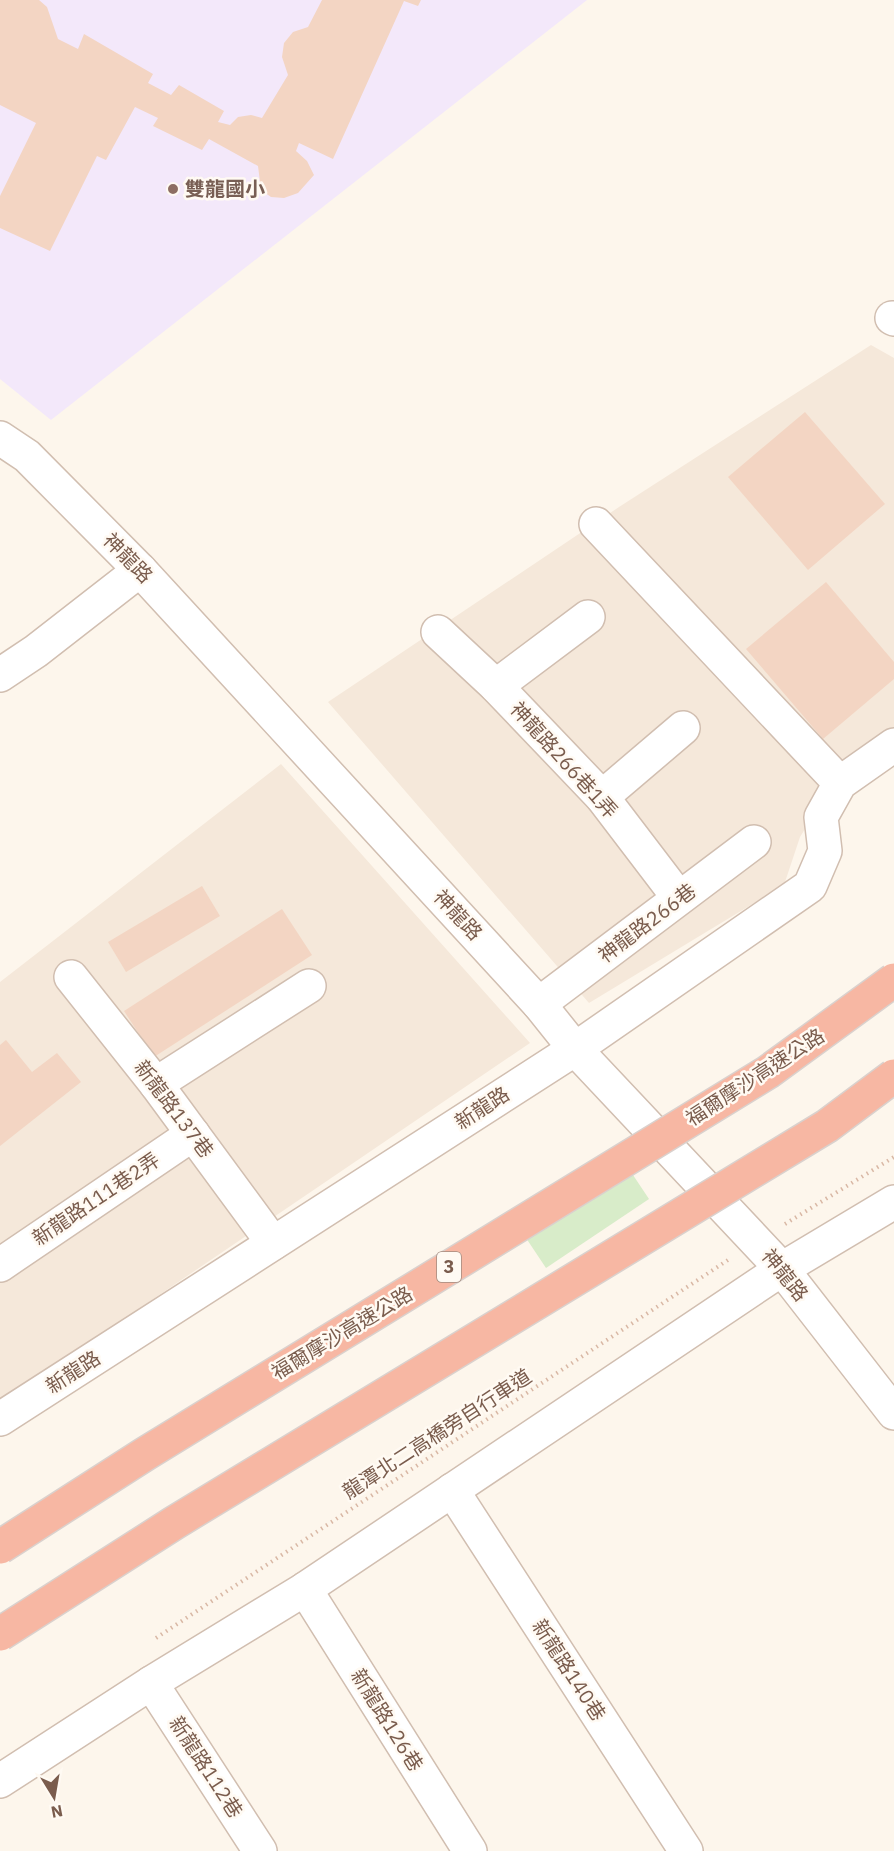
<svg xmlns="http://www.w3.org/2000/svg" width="894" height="1851" viewBox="0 0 894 1851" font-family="'IBM Plex Sans','Noto Sans TC',sans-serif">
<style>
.residential{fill:#f5e8da}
.education{fill:#f3e8fa}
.green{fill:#d8ecc9}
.building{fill:#f3d5c3}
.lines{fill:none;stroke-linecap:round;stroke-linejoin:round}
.minor-casing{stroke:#d1beb0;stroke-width:36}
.path{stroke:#d9b8a5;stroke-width:4;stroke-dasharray:1.5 4.5;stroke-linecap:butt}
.minor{stroke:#fff;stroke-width:33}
.highway-bridge-casing{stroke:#dad1cd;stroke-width:36;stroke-linecap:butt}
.highway-bridge{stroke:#f7b7a3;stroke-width:33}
.education-dot{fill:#8d6e63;stroke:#fffaf3;stroke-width:2}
.labels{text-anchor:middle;stroke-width:5;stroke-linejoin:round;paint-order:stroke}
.shield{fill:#fffaf3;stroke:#a28b7f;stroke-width:1.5}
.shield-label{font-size:18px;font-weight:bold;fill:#7a5c4d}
.education-label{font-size:20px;font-weight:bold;fill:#785e54;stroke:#fffaf3;text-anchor:start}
.street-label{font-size:20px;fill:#7a5c4d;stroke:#fffaf3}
</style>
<rect width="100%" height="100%" fill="#fdf6ec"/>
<g class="residential">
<polygon points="871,345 894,358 894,738 839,774 800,837 784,885 589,1003 328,702 619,507"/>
<polygon points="281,764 530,1043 12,1395 0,1407 0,982"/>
</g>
<polygon class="education" points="0,0 587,0 51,420 0,379"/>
<polygon class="green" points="615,1148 649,1199 546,1268 512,1217"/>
<g class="building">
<polygon points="0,0 39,0 47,7 58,39 78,49 84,34 153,74 148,83 171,95 179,85 224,111 218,122 230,125 238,117 251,115 262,118 288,75 282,57 284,43 293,32 308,27 322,0 421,0 418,6 404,1 333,159 299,143 296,151 307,161 314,175 298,193 284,198 271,197 261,190 258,166 209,139 202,150 153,126 158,118 135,107 106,160 97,156 50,251 0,228 0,196 36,123 0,105"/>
<polygon points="805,412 885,504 808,570 728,477"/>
<polygon points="826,582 894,662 894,679 823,739 746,649"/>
<polygon points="202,886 220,916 126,972 108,942"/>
<polygon points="282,909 312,955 154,1057 124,1011"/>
<polygon points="6,1040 32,1072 57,1053 81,1082 0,1146 0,1045"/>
</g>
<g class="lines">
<g class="minor-casing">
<g id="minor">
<polyline points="892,318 894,319"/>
<polyline points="0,438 27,456 140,570 539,1004 575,1049 782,1269 894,1413"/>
<polyline points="596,524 840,783"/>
<polyline points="438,632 496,686 602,797 679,898"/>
<polyline points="0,675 36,651 140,570"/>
<polyline points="496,686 588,617"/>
<polyline points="602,797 683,728"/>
<polyline points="71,977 156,1084 273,1243"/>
<polyline points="539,1004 754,842"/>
<polyline points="156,1084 309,986"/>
<polyline points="0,1265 193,1134"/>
<polyline points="0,1419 575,1049 810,886 825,851 821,817 840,783 894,745"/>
<polyline points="452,1490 686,1851"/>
<polyline points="305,1589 470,1851"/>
<polyline points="151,1683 260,1851"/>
<polyline points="0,1781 151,1683 305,1589 782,1269 894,1202"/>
</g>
</g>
<g class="path">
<polyline points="785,1224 894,1157"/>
<polyline points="156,1638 728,1260"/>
</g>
<use href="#minor" class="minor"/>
<g class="highway-bridge-casing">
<g id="highway-bridge">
<polyline points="0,1547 145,1454 768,1072 894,980"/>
<polyline points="0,1634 174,1523 827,1126 894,1076"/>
</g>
</g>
<use href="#highway-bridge" class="highway-bridge"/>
</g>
<circle class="education-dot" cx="173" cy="189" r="6"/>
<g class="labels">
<rect class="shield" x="437" y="1252" width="24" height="30" rx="4.5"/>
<g class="shield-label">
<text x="449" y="1273">3</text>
</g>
<g class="education-label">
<text x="185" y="196">雙龍國小</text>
</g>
<g class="street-label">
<text transform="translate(128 558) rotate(46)" y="7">神龍路</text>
<text transform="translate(564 760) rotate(48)" y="7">神龍路266巷1弄</text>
<text transform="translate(458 915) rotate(47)" y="7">神龍路</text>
<text transform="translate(647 923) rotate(-37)" y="7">神龍路266巷</text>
<text transform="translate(755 1077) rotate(-33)" y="7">福爾摩沙高速公路</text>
<text transform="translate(482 1108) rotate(-33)" y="7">新龍路</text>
<text transform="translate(174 1109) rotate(53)" y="7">新龍路137巷</text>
<text transform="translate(96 1199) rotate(-34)" y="7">新龍路111巷2弄</text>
<text transform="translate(785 1275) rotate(51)" y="7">神龍路</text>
<text transform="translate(342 1333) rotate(-31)" y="7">福爾摩沙高速公路</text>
<text transform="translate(73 1372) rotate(-33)" y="7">新龍路</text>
<text transform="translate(437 1434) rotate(-33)" y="7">龍潭北二高橋旁自行車道</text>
<text transform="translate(569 1670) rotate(57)" y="7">新龍路140巷</text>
<text transform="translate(387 1720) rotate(58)" y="7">新龍路126巷</text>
<text transform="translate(206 1767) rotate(57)" y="7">新龍路112巷</text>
</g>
</g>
<g transform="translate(54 1797) rotate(169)" stroke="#fffaf3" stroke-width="4.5" paint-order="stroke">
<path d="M0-4.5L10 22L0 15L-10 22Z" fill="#7a5c4d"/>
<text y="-9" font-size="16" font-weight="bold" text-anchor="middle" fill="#7a5c4d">N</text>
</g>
</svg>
